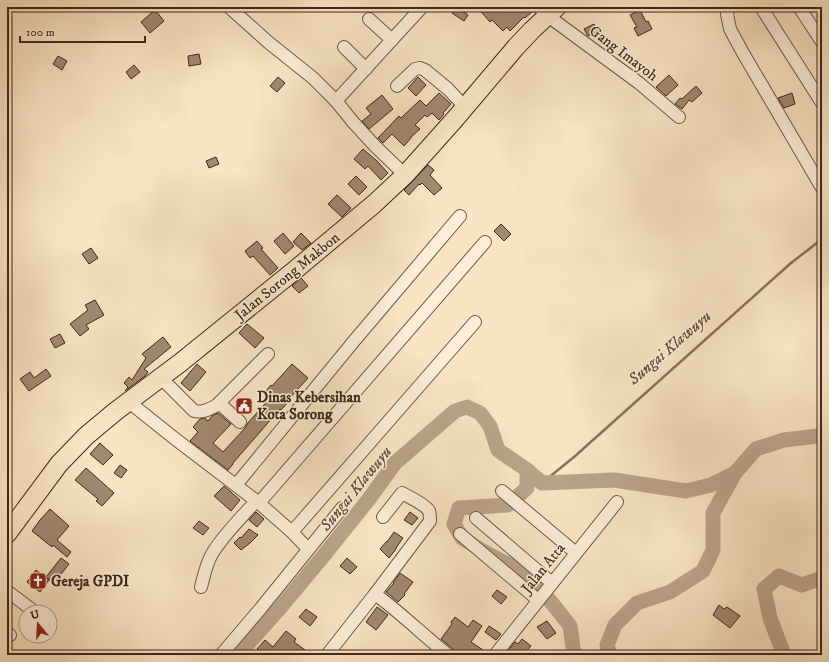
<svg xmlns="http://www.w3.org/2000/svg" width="829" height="662" viewBox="0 0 829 662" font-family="'IM FELL DW Pica',serif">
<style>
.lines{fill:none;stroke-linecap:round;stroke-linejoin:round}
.stream{stroke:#8a715d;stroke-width:2.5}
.river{stroke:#baa38a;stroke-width:15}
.building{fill:#a18972;stroke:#41261a}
.minor-casing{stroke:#6f5644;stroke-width:14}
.highway-casing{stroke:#41261a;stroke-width:20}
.minor{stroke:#fbedd8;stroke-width:12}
.highway{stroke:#f9e4c3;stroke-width:18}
.labels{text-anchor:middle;stroke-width:3;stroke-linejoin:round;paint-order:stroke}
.street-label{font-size:15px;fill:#41261a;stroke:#fbedd8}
.poi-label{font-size:15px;font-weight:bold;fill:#41261a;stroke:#fbedd8;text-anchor:start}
.water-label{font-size:16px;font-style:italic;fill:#654c3c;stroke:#fbedd8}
</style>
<rect width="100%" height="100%" fill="#f9e4c3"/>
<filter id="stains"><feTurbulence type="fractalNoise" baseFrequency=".005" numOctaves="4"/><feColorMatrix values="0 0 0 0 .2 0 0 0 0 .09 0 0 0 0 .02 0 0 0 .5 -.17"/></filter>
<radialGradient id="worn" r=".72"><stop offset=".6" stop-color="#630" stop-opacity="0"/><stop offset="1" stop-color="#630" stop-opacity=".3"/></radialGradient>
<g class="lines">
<polyline class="stream" points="542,483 574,457 791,263 822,239"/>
<g class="river">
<polyline points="527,470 542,483 614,480 686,491 711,485 735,473"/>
<polyline points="238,655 280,608 325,554 369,499 395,463 455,411 467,407 480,413 490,426 498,450 527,470 527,488 508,505 459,508 454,524 462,538 486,553 525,573 552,603 570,626 574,655"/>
<polyline points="610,655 607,645 615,625 637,603 670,592 703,571 713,550 713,513 735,473 756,449 784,440 818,436 822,437"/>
<polyline points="784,655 770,618 764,589 779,576 802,585 822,578"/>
</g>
</g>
<g class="building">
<polygon points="457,7 468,15 464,21 452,13"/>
<polygon points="477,7 532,7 533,11 525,18 524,17 510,31 507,27 503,31 492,20 490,22"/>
<polygon points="155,10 164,21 150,33 141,22"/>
<polygon points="640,10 646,22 648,21 652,29 638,36 634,28 637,27 630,15"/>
<polygon points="594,24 598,31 588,36 584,29"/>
<polygon points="199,54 201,64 189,66 188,56"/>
<polygon points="58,56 67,61 62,70 53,64"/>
<polygon points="134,65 140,72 131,79 126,72"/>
<polygon points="669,75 678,85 666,96 656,87"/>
<polygon points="278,77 285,83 277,92 270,86"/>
<polygon points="418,77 426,85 416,96 408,88"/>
<polygon points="696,86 702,93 692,102 689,100 682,109 675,104 680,98 682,99"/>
<polygon points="439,93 451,104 443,113 444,114 439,120 432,113 427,117 425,115 415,125 420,129 411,137 411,138 404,146 392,134 383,143 378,138 399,116 401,118 420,100 426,106"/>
<polygon points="792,93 795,104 784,108 778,98"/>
<polygon points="382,95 393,109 369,129 362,121 371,114 366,108"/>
<polygon points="363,149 377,161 388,173 381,180 368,166 365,169 354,159"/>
<polygon points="216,157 219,164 209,168 206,161"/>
<polygon points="428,165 434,170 430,175 442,188 434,195 422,183 420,185 419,184 409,195 404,190"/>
<polygon points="356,176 367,187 359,195 348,184"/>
<polygon points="337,195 351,208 342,217 328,204"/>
<polygon points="501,224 511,234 504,241 494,231"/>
<polygon points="283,233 294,246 285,254 274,241"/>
<polygon points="301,233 311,243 302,250 293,242"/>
<polygon points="257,241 263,248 261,249 278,268 270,275 253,256 250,258 245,251"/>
<polygon points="91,248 98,258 89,264 82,254"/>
<polygon points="301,278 308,286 299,293 292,286"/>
<polygon points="95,300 104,315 86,325 89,329 80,336 70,324 88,310 85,305"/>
<polygon points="247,324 264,338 255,348 239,333"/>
<polygon points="60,334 65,343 55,348 50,339"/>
<polygon points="163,337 171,347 144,369 148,372 145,376 125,391 128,387 124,383 129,377 132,380 146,358 142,354"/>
<polygon points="197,364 206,372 190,391 181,383"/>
<polygon points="292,364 308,378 288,400 289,401 281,410 280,409 233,463 233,464 228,470 190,441 198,432 193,427 200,419 205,418 208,421 213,415 218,413 231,424 213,443 223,452 246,427 247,424 272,396 266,391 271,385 272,386"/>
<polygon points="46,369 51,376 29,391 20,379 30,372 34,378"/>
<polygon points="100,443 113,455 103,465 90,454"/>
<polygon points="120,465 127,470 121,478 114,473"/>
<polygon points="86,468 114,493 102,506 96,501 98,499 75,480"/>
<polygon points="224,486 240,500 231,511 214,496"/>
<polygon points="50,509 69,526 57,540 71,552 67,557 53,545 52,547 32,531 40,520"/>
<polygon points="256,512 264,519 257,527 249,520"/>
<polygon points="410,512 418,518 412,525 404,520"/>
<polygon points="199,521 209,528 203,535 193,528"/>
<polygon points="249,529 258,535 250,543 241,550 234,543 240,537 241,538"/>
<polygon points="394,532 403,538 396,548 396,549 389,558 380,549 387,541 387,542"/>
<polygon points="61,558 69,564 54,583 46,577"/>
<polygon points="347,558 357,567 350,574 340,566"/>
<polygon points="36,570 49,580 40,592 27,582"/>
<polygon points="400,573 413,582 404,594 405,595 398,602 386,592 394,583 393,583"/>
<polygon points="497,590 507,597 501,604 492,596"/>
<polygon points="719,605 724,609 727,607 740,616 730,628 713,615"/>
<polygon points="377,607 388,615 376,630 366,622"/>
<polygon points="306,609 317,617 310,626 299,617"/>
<polygon points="455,617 468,627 473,620 482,626 471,642 483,650 479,655 455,655 455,652 453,649 441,639 452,624 451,622"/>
<polygon points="547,621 556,633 547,639 537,627"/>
<polygon points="489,626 501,634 496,640 485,632"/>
<polygon points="286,631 296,639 294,642 312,655 290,655 284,651 280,655 264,655 257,649 265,640 273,647"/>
<polygon points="522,639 531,646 523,655 513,655 508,651 515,642 518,644"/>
</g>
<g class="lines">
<g class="minor-casing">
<g id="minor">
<polyline points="229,7 268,42 313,78 336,101 353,122 374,145 405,175"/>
<polyline points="539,7 548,16 639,83 679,117"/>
<polyline points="729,7 727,14 730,29 743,53 822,188"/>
<polyline points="761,7 822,103"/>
<polyline points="799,7 822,42"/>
<polyline points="369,19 392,40"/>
<polyline points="344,47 366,69"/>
<polyline points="397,86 415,69 420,68 425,70 448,89 465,107"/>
<polyline points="336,101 422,7"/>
<path d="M161,378L194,411C203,413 210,409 217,405L268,354"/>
<polyline points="129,402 174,438 259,503 292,532 308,549"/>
<polyline points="219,403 240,422"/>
<polyline points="236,485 354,341 460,216"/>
<polyline points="502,491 576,553"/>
<polyline points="259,503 485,242"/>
<path d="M383,517L402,493C409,497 425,504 429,511C430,514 430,517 430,521L375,594C401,613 423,635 448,655"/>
<polyline points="476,518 552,583"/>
<polyline points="292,532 475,322"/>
<polyline points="460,534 538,600"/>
<path d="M201,587C204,576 206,564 212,554C223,535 242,517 256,501"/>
<polyline points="7,591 35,612"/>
<polyline points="7,633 10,635"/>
<polyline points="221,655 261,608 342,508"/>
<polyline points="327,655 375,594"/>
<polyline points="495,655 617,502"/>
</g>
</g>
<g class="highway-casing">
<polyline id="highway" points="7,534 59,464 86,436 116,411 180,363 295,270 374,204 405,175 455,119 516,47 532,30 557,7"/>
</g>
<use href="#minor" class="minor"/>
<use href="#highway" class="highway"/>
</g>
<defs>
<g id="civic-square" transform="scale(0.9)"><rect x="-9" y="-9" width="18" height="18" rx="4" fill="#8f2418" stroke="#fbedd8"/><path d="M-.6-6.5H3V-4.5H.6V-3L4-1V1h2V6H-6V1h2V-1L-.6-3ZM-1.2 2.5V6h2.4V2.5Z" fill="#fff"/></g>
<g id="church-square" transform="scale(0.9)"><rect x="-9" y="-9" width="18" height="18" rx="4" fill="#8f2418" stroke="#fbedd8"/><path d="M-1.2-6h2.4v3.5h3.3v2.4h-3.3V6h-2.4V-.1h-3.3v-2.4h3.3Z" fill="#fff"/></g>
</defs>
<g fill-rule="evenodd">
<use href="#civic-square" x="244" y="406"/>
<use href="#church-square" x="38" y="581"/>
</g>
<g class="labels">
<g class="street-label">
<text transform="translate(624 53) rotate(37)" y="5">Gang Imayoh</text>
<text transform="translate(287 276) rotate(-39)" y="5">Jalan Sorong Makbon</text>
<text transform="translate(543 568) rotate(-51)" y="5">Jalan Atta</text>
</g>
<g class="poi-label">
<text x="257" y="402">Dinas Kebersihan<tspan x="257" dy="17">Kota Sorong</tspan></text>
<text x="51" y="586">Gereja GPDI</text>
</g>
<g class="water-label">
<text transform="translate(669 347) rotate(-41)" y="6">Sungai Klawuyu</text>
<text transform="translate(355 488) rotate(-51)" y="6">Sungai Klawuyu</text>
</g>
</g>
<rect width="829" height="662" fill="none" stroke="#f9e4c3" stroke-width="24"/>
<rect x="8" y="8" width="813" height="646" fill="none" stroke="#41261a" stroke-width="2"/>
<rect x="12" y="12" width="805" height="638" fill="none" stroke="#41261a"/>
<g transform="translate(38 624) rotate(342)"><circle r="19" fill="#fbedd8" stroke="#b19d8c"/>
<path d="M0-3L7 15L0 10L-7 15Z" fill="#8f2418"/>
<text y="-6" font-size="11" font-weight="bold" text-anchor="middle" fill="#41261a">U</text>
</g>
<path d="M20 36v6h125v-6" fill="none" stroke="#41261a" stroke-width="2"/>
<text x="26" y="36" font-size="12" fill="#41261a" stroke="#fbedd8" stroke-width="3" paint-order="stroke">100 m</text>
<rect width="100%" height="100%" filter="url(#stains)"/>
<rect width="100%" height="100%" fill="url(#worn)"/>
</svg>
